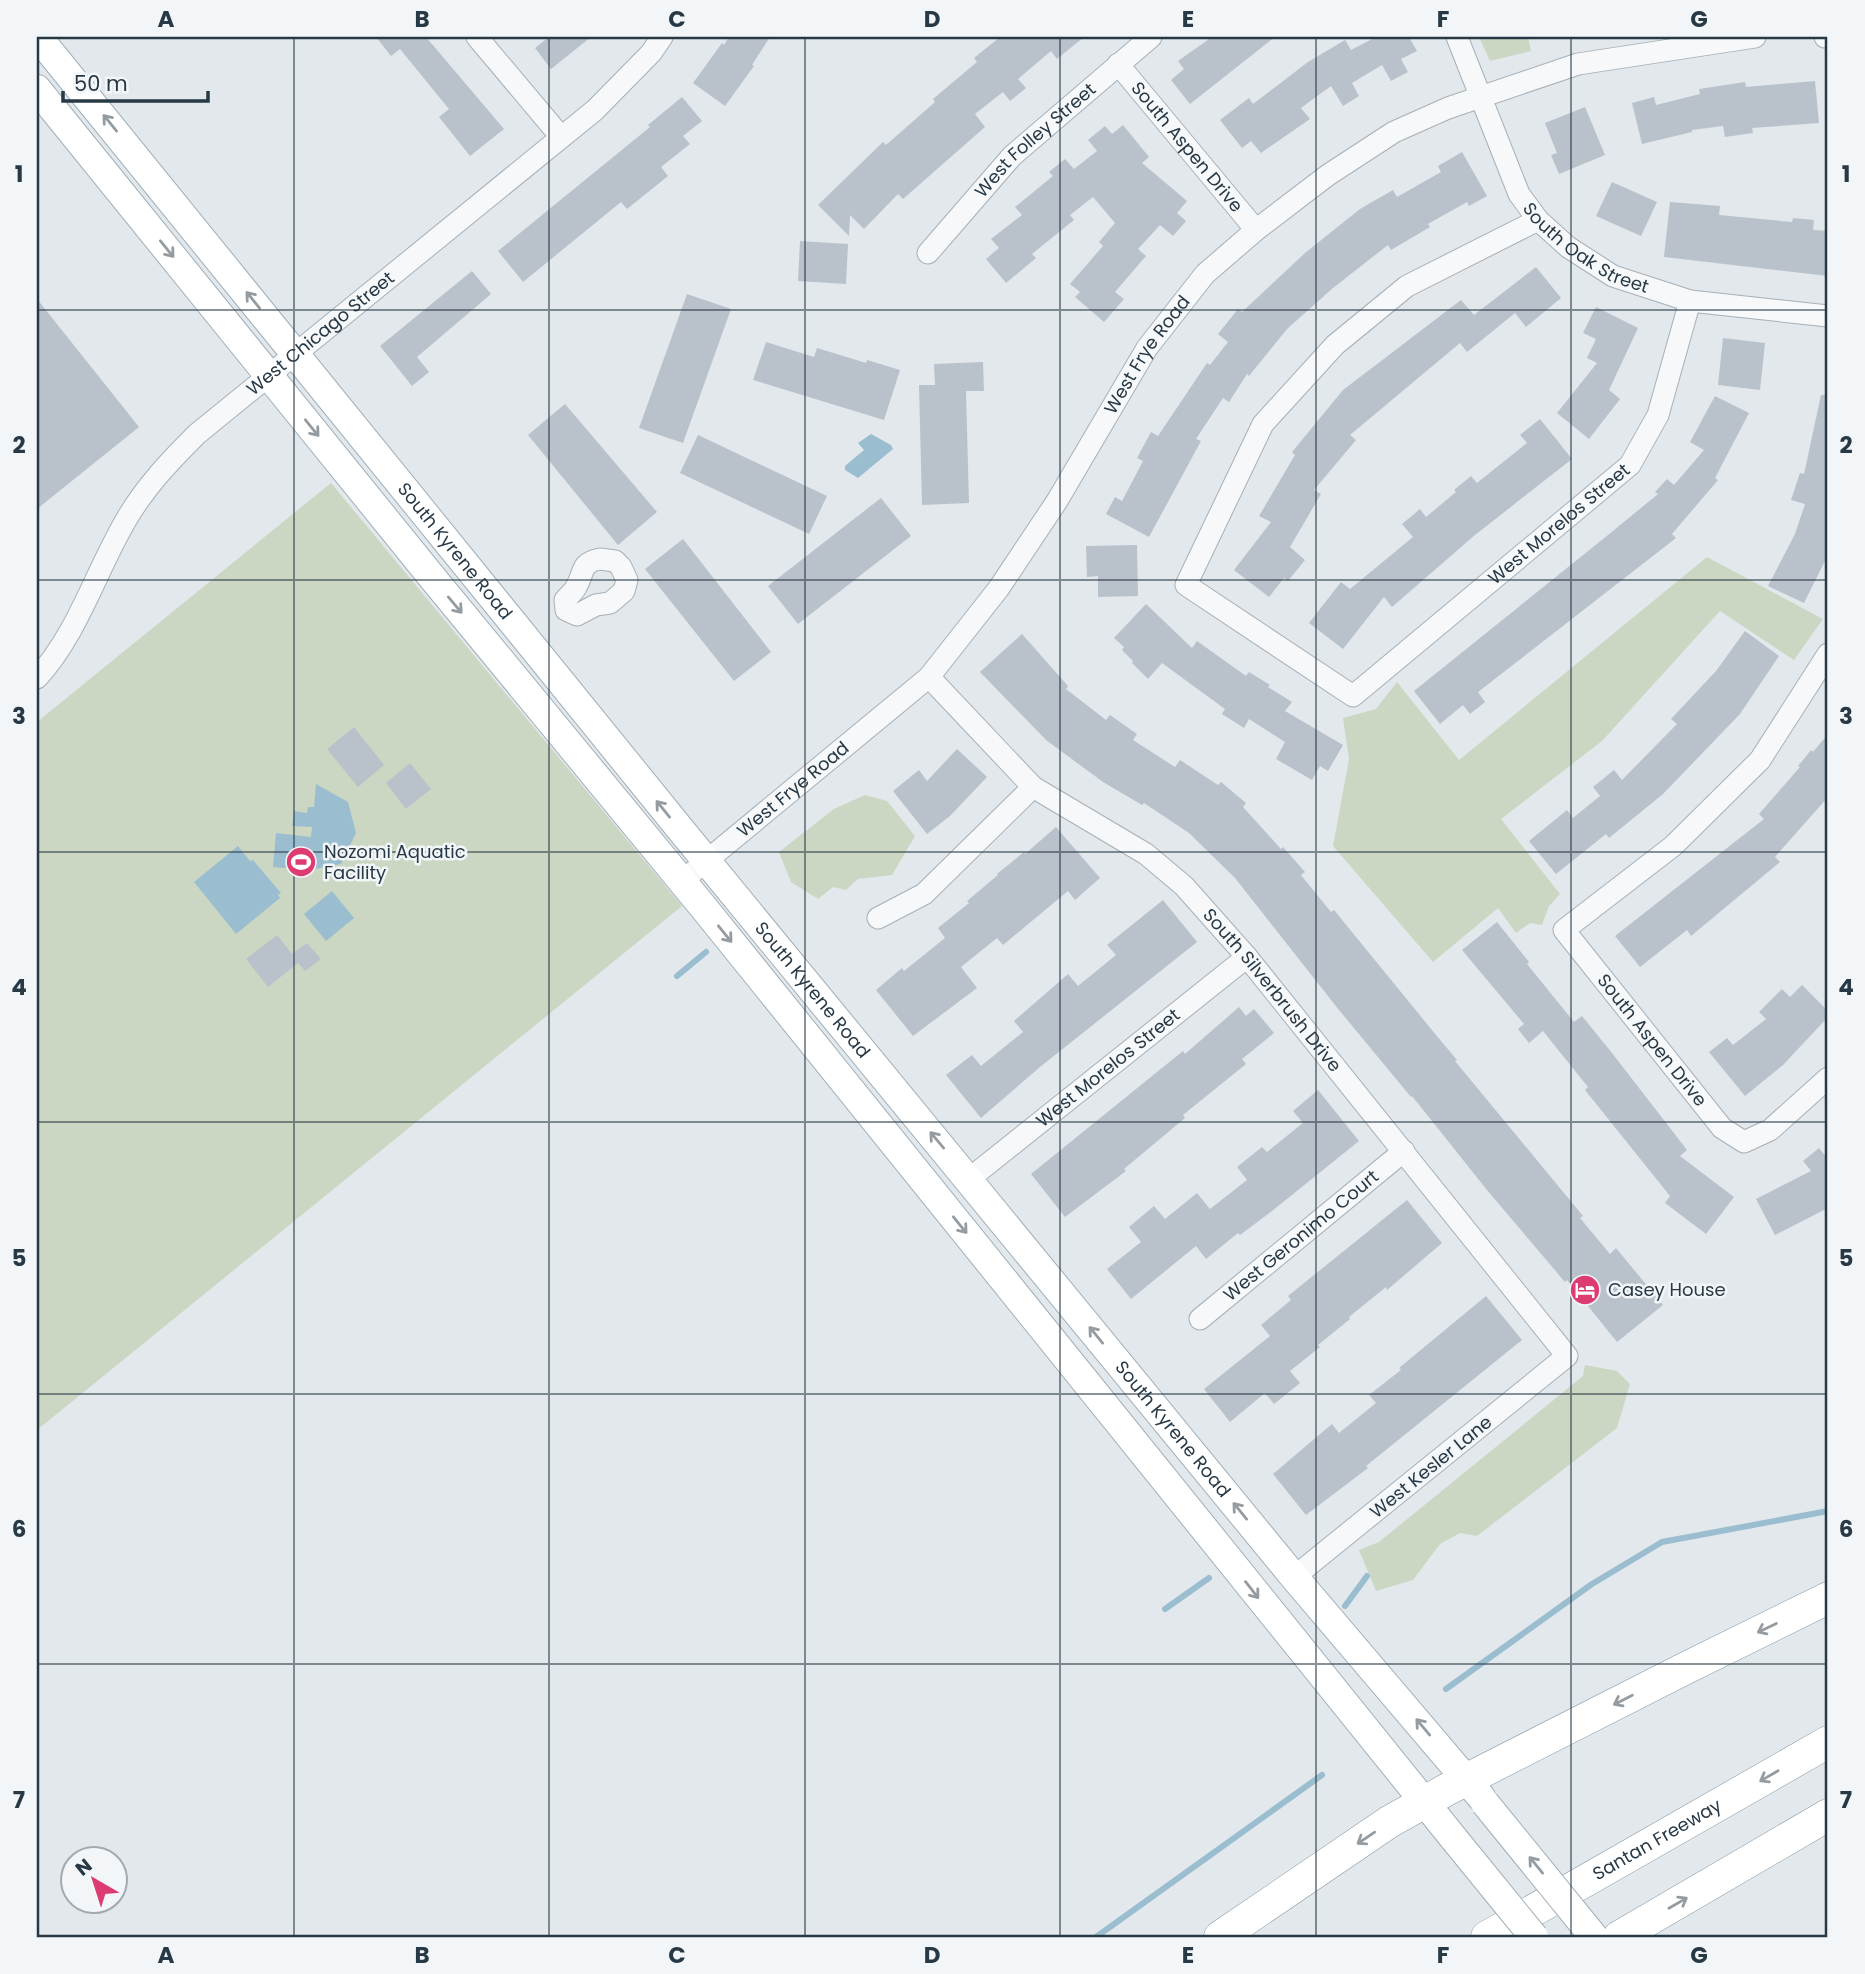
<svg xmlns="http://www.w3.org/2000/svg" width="1865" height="1974" viewBox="0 0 1865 1974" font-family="Poppins,sans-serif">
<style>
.green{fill:#ccd7c3}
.water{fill:#9abecf}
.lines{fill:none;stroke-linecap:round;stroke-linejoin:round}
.stream{stroke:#9abecf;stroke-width:6}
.building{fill:#b9c2cb}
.minor-casing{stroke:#a6b0b7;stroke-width:23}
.major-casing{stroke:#a0afb9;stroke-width:30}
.highway-casing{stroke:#8899a4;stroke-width:33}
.minor{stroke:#f6f8fa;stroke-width:21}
.major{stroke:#fff;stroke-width:28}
.highway{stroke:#fff;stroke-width:32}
.major-bridge-casing{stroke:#a0afb9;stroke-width:30;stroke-linecap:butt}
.major-bridge{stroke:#fff;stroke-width:28}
.oneway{stroke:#949ca2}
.grid{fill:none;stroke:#283946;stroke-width:2;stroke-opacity:0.55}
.labels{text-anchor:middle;stroke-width:5;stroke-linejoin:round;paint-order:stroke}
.street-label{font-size:18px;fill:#283946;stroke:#f3f6f9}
.poi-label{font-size:18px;fill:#283946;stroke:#f3f6f9;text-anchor:start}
.neatline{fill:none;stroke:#283946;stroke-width:2.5}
.grid-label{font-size:23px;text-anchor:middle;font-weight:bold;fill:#283946}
</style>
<rect width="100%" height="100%" fill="#e2e8ec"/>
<g class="green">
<polygon points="1479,37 1528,37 1531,51 1490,61"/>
<polygon points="331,483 682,906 37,1430 37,722"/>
<polygon points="1707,557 1823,619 1794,660 1720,611 1602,741 1501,819 1560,894 1549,906 1542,925 1530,923 1516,933 1498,908 1433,962 1333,846 1349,759 1343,718 1376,709 1397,682 1459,760"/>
<polygon points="865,795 887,801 915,836 892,875 858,879 846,890 833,887 818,899 791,882 779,852 834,809"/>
<polygon points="1585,1365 1617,1371 1630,1384 1617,1428 1477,1536 1460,1533 1440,1544 1413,1580 1376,1591 1359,1550 1379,1542 1583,1376"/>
</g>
<g class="water">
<polygon points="871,434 891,445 893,449 858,478 845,470 845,466 864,450 858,443"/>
<polygon points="316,784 348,802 356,833 341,864 310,870 273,867 276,833 311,837 312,827 292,826 294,811 307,813 308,807 314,807"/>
<polygon points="238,846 250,861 253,860 281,893 278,895 280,898 236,934 194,882"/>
<polygon points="332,891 354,918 326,941 304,914"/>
</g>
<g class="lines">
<g class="stream">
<polyline points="677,976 706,952"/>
<polyline points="1345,1606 1367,1576"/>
<polyline points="1165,1609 1209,1578"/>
<polyline points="1446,1689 1592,1584 1662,1542 1828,1511"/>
<polyline points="1096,1937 1322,1775"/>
</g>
</g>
<g class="building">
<polygon points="376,37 426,37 504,129 470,156 439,117 449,109 400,49 391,56"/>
<polygon points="549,37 591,37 551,69 535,48"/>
<polygon points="729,37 770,37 752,65 754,66 725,106 693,83 722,43 724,45"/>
<polygon points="1000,37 1084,37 1057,59 1051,51 1018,79 1026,88 1010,101 1003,92 975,114 985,127 903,199 898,194 864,229 850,215 849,236 818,205 883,142 886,145 935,102 933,99 977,62 974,58"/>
<polygon points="1212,37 1275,37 1190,104 1171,80 1184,69 1178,61"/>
<polygon points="1376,37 1409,37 1417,51 1401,59 1408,72 1391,81 1382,65 1352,83 1359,96 1343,106 1331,86 1301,108 1310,119 1261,153 1251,141 1242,148 1220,120 1249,98 1253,104 1308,62 1345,40 1351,50"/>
<polygon points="1815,81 1819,123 1752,128 1753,133 1725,137 1723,126 1692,130 1692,132 1642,144 1632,103 1654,97 1656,105 1700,94 1699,89 1745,82 1746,87"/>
<polygon points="682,97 702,121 683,136 690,144 661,167 668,176 627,209 621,202 523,282 498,251 650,127 648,125"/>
<polygon points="1585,107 1605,155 1559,174 1551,155 1557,153 1545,123"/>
<polygon points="1123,125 1149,157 1142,163 1187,201 1177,213 1186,221 1173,236 1160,225 1138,249 1146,256 1115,292 1124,299 1104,322 1075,297 1080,292 1070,284 1103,246 1099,242 1115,223 1093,197 1070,215 1074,220 1032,254 1036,258 1006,283 986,259 999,248 991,239 1022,215 1015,207 1053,176 1049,172 1065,159 1074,169 1097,151 1088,140 1105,126 1112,134"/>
<polygon points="1462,152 1487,196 1469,206 1467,202 1428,224 1430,227 1391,250 1388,245 1333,288 1287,329 1249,376 1247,374 1229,402 1223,398 1196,439 1201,441 1149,537 1106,514 1115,497 1122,501 1143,461 1137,458 1151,432 1158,436 1207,363 1210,365 1228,342 1218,334 1238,309 1242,312 1305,253 1360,209 1393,190 1397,197 1441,172 1438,166"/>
<polygon points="1612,182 1657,202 1641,236 1596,216"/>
<polygon points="1670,202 1720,206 1719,215 1792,222 1793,218 1814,220 1813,230 1828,231 1828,276 1664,257"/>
<polygon points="800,241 848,244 846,284 798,281"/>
<polygon points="1536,267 1561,298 1526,327 1515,313 1467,352 1460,343 1350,435 1356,440 1314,490 1321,494 1290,547 1305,560 1288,581 1284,578 1269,597 1234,570 1271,522 1259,516 1295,455 1292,452 1343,390 1461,300 1474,315"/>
<polygon points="472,271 491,294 417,357 429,372 412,386 380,346"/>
<polygon points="687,294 731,309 683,443 639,428"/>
<polygon points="37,299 139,427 37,509"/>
<polygon points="1596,307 1638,328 1609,390 1620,399 1589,439 1557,413 1597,363 1587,358 1596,339 1583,333"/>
<polygon points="1723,338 1765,343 1760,390 1718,385"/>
<polygon points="766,342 814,357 817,348 866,363 867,360 900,370 884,420 753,380"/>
<polygon points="983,362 984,391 966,391 969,503 922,505 919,385 935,385 934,364"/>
<polygon points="1821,395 1828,395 1828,555 1804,603 1768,586 1795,534 1805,504 1791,500 1800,473 1804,474"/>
<polygon points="1715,396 1749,413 1715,478 1718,480 1672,534 1676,538 1478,692 1485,702 1470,714 1463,705 1440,724 1414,691 1608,535 1658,494 1655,492 1667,479 1674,485 1704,450 1690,442"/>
<polygon points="565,404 657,512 618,545 528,435"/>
<polygon points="1540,419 1572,459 1475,535 1392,607 1384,597 1343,649 1309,623 1341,582 1350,589 1413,537 1402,524 1420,509 1426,517 1456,492 1454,490 1471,476 1477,483 1527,443 1520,435"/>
<polygon points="698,435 827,496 809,534 680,473"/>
<polygon points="881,498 911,536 798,624 768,586"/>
<polygon points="683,539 771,652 734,681 645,569"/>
<polygon points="1137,545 1138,596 1098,597 1098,576 1087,577 1086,546"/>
<polygon points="1146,604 1192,648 1197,641 1246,676 1249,672 1270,685 1268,687 1292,702 1285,711 1343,745 1328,771 1320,766 1312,780 1276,759 1285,742 1249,719 1244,728 1222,714 1225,709 1162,663 1148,679 1132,663 1133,661 1122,650 1124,647 1114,638"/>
<polygon points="1745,631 1779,656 1740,714 1663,794 1609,838 1606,834 1556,874 1529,841 1567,810 1573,818 1600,796 1593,787 1614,770 1622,780 1677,724 1671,719 1716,671"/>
<polygon points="1022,634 1068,686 1066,689 1106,720 1110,715 1137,734 1133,740 1175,767 1180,760 1218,785 1221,782 1246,803 1243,807 1281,849 1283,847 1305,872 1301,875 1331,912 1334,910 1436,1035 1457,1060 1455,1061 1583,1216 1580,1218 1610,1254 1616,1248 1663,1305 1617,1342 1567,1280 1565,1282 1487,1190 1412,1096 1411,1097 1339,1010 1235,878 1189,833 1144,803 1142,805 1103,782 1046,740 980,672"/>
<polygon points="354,727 384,765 358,787 327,749"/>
<polygon points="1828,734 1828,797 1775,857 1780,862 1691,936 1687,930 1640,967 1615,936 1764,819 1759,814 1800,767 1798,766 1811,750 1813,752"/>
<polygon points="957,749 987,777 950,816 927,834 893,791 919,770 927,781"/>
<polygon points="410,763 431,789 406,809 386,783"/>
<polygon points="1056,827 1100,878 1075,900 1068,891 1003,945 997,938 961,967 977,988 913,1036 876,990 902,968 904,971 945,938 938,928 969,903 967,901 998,875 997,874 1024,852 1025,854"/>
<polygon points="1163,900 1197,942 1040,1067 981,1118 946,1075 972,1055 981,1066 1023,1032 1014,1021 1068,974 1078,986 1116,955 1107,945"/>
<polygon points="1497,922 1529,962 1527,964 1574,1022 1582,1016 1612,1053 1687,1150 1680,1156 1734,1197 1706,1234 1665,1203 1670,1196 1585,1090 1588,1087 1543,1031 1529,1043 1518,1029 1524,1024 1462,950"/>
<polygon points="277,935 292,954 307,943 321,959 305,971 298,963 268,987 246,959"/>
<polygon points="1802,985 1828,1011 1828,1017 1783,1065 1745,1096 1709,1052 1727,1038 1733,1045 1766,1019 1759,1012 1782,989 1790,997"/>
<polygon points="1239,1007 1246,1016 1254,1009 1274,1033 1242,1059 1246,1064 1183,1115 1185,1118 1124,1169 1126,1171 1065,1217 1031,1174 1183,1051 1185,1054"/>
<polygon points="1318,1090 1359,1141 1272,1211 1240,1235 1238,1233 1206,1259 1196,1246 1131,1299 1107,1269 1141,1242 1129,1227 1154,1206 1165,1219 1197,1193 1210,1209 1247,1180 1237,1167 1262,1147 1267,1152 1303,1123 1293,1111"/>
<polygon points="1819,1148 1828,1159 1828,1208 1775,1235 1756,1199 1811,1171 1803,1161"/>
<polygon points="1407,1200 1442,1243 1387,1290 1386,1287 1349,1317 1350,1319 1318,1345 1320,1347 1290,1371 1300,1383 1274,1404 1265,1393 1230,1422 1204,1389 1270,1336 1261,1325 1291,1300 1288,1296"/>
<polygon points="1486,1296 1522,1340 1366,1466 1368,1468 1306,1515 1273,1474 1332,1424 1339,1433 1376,1403 1369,1395 1401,1370 1399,1368"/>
</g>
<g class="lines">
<g class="minor-casing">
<g id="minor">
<polyline points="477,37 561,137"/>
<path id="s1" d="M1457,37L1519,194L1538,220L1568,247L1613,276L1690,301L1828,316"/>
<polyline points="1825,37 1828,37"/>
<path id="s2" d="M1118,64L1256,230"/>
<path id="s3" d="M1538,220L1407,286L1335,345L1263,424L1186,585L1353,696L1630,465L1658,415L1690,301"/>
<path id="s4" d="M928,253L1012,156L1151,37"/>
<path d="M600,559L615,561L621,567L627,580L624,591L610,603L596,605L577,615L566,610L565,600C568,596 574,592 576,587C585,573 579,563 600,559Z"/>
<path id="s5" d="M1828,654L1760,760L1673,846L1564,930L1722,1128L1744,1142L1770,1130L1828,1078"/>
<path id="s6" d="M929,677L1033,787L1146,854L1184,886L1247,957L1567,1356L1294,1577"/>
<path id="s7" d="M37,678C78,633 95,573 126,520C145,487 170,461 197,434L595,110L651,53L662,37"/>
<path id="s8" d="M682,881L929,677L999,588L1057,501L1147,348L1205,274L1256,230L1328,175L1394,132L1448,108L1578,64L1755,37"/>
<polyline points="878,918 924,894 1033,787"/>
<path id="s9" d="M969,1179L1247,957"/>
<path id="s10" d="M1200,1319L1404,1151"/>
</g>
</g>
<g class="major-casing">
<g id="major">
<path id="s11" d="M38,37L681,830L1294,1577L1481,1797"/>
<polyline points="37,89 431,576 704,908 1455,1840"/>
</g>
</g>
<g class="highway-casing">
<g id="highway">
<polyline points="1220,1937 1389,1822 1446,1790 1684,1669 1828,1598"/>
<path id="s12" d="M1487,1937L1828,1742"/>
<polyline points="1619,1937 1828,1815"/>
</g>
</g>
<use href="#minor" class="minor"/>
<use href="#major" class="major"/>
<use href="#highway" class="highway"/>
<g class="major-bridge-casing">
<g id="major-bridge">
<polyline points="1485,1803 1594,1937"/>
<polyline points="1455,1840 1534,1937"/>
</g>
</g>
<use href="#major-bridge" class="major-bridge"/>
</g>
<defs><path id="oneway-shaft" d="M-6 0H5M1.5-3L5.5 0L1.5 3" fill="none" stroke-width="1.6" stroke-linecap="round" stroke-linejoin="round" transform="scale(1.75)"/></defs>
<g class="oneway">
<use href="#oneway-shaft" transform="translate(110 123) rotate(-129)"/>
<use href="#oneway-shaft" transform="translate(167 249) rotate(51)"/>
<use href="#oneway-shaft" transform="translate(253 300) rotate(-129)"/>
<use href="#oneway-shaft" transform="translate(312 428) rotate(51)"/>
<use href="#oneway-shaft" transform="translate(455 605) rotate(50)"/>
<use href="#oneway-shaft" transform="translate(663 809) rotate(-129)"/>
<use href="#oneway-shaft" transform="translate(725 934) rotate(51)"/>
<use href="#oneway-shaft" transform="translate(937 1140) rotate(-130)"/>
<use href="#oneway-shaft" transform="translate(960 1225) rotate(51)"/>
<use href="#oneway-shaft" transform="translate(1096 1335) rotate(-129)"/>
<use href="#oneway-shaft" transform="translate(1240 1511) rotate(-129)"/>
<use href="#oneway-shaft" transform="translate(1252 1590) rotate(52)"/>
<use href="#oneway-shaft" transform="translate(1767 1628) rotate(154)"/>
<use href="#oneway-shaft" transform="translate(1623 1700) rotate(153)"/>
<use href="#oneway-shaft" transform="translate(1423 1727) rotate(-130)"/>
<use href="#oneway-shaft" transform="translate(1769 1776) rotate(150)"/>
<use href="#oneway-shaft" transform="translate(1366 1838) rotate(146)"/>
<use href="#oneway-shaft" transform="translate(1536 1865) rotate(-129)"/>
<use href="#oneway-shaft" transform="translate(1678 1903) rotate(-30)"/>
</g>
<path class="grid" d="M294,37V1937M549,37V1937M805,37V1937M1060,37V1937M1316,37V1937M1571,37V1937M37,310H1828M37,580H1828M37,852H1828M37,1122H1828M37,1394H1828M37,1664H1828"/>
<defs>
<g id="stadium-disc" transform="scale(1.575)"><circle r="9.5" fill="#dd3c72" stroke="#f3f6f9"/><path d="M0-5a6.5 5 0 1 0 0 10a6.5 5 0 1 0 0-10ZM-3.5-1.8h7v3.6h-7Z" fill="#fff"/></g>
<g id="hotel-disc" transform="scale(1.575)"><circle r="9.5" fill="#dd3c72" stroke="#f3f6f9"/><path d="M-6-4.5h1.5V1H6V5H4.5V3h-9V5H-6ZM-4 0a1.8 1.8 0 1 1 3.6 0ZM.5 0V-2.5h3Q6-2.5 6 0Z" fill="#fff"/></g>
</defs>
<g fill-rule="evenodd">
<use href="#stadium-disc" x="301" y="862"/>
<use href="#hotel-disc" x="1585" y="1290"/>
</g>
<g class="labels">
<g class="street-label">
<text dy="6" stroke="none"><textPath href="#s4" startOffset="156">West Folley Street</textPath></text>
<text dy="6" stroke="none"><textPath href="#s2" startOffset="108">South Aspen Drive</textPath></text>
<text dy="6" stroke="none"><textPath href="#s1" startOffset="257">South Oak Street</textPath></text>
<text dy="6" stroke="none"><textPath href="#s7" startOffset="453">West Chicago Street</textPath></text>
<text dy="6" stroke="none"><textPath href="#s8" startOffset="710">West Frye Road</textPath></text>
<text dy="6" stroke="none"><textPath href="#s3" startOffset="994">West Morelos Street</textPath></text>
<text dy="6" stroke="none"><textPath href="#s11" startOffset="662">South Kyrene Road</textPath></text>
<text dy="6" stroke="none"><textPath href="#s8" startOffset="144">West Frye Road</textPath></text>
<text dy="6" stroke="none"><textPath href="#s11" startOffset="1228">South Kyrene Road</textPath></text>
<text dy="6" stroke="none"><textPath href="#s6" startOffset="469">South Silverbrush Drive</textPath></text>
<text dy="6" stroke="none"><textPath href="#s5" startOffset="527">South Aspen Drive</textPath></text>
<text dy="6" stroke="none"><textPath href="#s9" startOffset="178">West Morelos Street</textPath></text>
<text dy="6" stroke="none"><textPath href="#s10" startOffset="131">West Geronimo Court</textPath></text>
<text dy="6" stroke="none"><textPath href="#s11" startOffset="1796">South Kyrene Road</textPath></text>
<text transform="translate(1431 1467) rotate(-39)" y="6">West Kesler Lane</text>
<text dy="6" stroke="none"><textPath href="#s12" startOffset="196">Santan Freeway</textPath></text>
</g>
<g class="poi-label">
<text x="324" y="858">Nozomi Aquatic<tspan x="324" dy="21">Facility</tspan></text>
<text x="1608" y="1296">Casey House</text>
</g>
</g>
<rect width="1865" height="1974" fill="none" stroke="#f3f6f9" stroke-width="77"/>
<g transform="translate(94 1880) rotate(321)"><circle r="33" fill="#f3f6f9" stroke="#a2aab1" stroke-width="2"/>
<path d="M0-5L12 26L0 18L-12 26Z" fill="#dd3c72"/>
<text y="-10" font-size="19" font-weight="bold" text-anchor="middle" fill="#283946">N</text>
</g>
<path d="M63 91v10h145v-10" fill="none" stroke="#283946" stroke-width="3.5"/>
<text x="74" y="91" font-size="21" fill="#283946" stroke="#f3f6f9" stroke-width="5" paint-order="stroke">50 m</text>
<rect x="38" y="38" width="1788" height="1898" class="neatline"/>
<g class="grid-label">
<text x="166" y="27">A</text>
<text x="422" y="27">B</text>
<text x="677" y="27">C</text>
<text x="932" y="27">D</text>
<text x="1188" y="27">E</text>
<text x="1443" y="27">F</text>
<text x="1699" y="27">G</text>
<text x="19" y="182">1</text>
<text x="1846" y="182">1</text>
<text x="19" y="453">2</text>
<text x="1846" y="453">2</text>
<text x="19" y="724">3</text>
<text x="1846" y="724">3</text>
<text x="19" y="995">4</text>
<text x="1846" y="995">4</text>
<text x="19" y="1266">5</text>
<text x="1846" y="1266">5</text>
<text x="19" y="1537">6</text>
<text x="1846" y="1537">6</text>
<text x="19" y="1808">7</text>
<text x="1846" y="1808">7</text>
<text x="166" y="1963">A</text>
<text x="422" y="1963">B</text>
<text x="677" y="1963">C</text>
<text x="932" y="1963">D</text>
<text x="1188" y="1963">E</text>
<text x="1443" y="1963">F</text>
<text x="1699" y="1963">G</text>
</g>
</svg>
